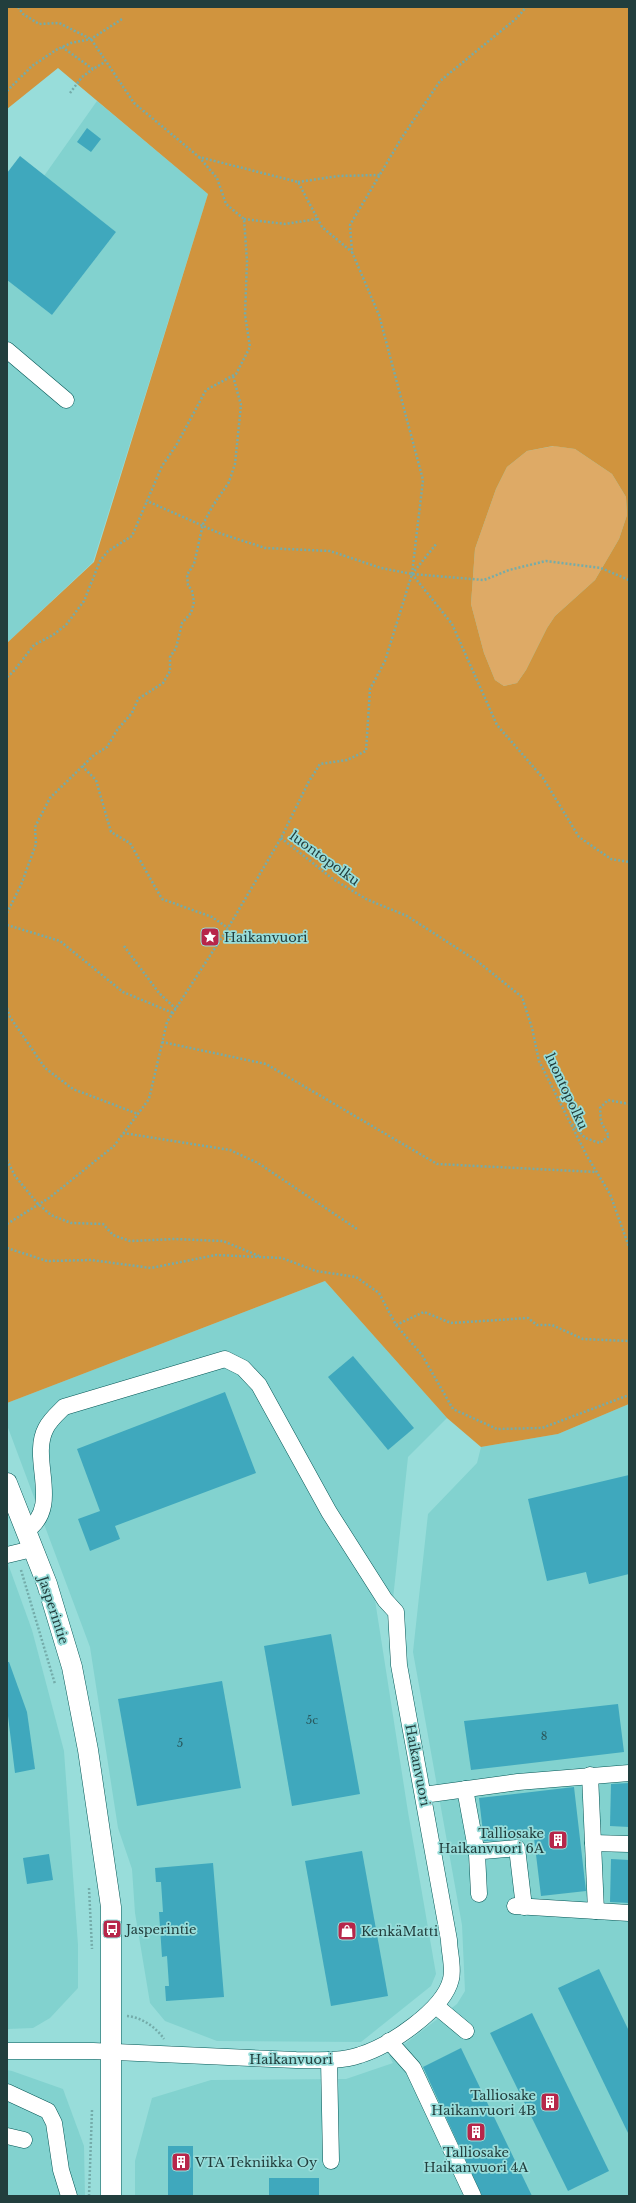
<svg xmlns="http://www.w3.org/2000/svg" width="636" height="2203" viewBox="0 0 636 2203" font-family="'Libre Baskerville',serif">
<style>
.built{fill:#82d2cf}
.green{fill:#deaa66}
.forest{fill:#d0943e;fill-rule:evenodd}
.building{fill:#3fa8bd}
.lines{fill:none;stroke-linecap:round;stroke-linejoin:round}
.minor-casing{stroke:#035655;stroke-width:17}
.major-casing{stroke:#035655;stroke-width:21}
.path{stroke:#74acaa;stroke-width:2.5;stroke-dasharray:2 2;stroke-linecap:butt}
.minor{stroke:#fff;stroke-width:16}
.major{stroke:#fff;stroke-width:20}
.labels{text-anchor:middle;stroke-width:3.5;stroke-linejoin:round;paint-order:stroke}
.number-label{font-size:11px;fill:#29585d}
.street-label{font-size:13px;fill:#223e3d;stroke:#98ddda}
.poi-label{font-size:13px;fill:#223e3d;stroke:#98ddda;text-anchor:start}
</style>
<rect width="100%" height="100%" fill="#98ddda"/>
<g class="built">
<polygon points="97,101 208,194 93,562 7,643 7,280 52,315 116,232 44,176"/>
<polygon points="325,1281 447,1418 408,1457 393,1599 375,1600 408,1812 436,1974 431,1986 361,2042 217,2041 165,2021 150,2003 135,1913 132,1869 118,1828 90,1647 7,1425 7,1403"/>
<polygon points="629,1404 629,2196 135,2196 135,2161 152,2098 211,2080 346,2079 393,2063 389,2056 457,2004 465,1991 462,1925 413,1652 428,1514 477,1463 481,1447 558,1434"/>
<polygon points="7,1561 32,1630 64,1751 78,1945 78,1988 50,2018 33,2028 7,2029"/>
<polygon points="7,2070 12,2071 63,2089 84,2146 85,2196 7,2196"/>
</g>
<polygon class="green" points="554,446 575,449 612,474 626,497 627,515 619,539 595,580 555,616 547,628 526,670 517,683 504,686 495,680 484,653 471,604 475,549 496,489 507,467 527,451"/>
<path class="forest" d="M7,7H629V1404L558,1434L481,1447L447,1418L325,1281L7,1403V643L94,562L208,194L58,68L7,109ZM553,446L575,449L612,474L626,497L627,515L619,539L595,580L555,616L547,628L526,670L517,683L504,686L495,680L484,653L471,604L475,549L496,489L507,467L527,451Z"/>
<g class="building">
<polygon points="87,128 101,139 91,152 77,142"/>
<polygon points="20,156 116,232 52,315 7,280 7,173"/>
<polygon points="353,1356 414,1428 388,1450 328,1377"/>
<polygon points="225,1392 256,1473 115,1526 120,1539 90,1551 78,1519 100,1511 77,1449"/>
<polygon points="629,1475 629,1574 589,1584 586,1572 547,1581 528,1499"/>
<polygon points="331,1634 360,1794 292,1806 264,1646"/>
<polygon points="7,1662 9,1662 27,1712 35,1769 15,1773 7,1708"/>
<polygon points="222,1681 241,1788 137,1806 118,1699"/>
<polygon points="618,1704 624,1752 471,1770 464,1721"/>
<polygon points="629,1783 629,1827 610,1826 611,1784"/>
<polygon points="574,1787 586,1891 541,1896 534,1838 484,1841 479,1798"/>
<polygon points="362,1851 388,1996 331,2006 305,1861"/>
<polygon points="49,1854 53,1880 27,1884 23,1858"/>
<polygon points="611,1859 629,1860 629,1903 610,1902"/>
<polygon points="213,1863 224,1997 166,2001 165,1986 169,1986 167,1956 162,1957 159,1912 163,1912 161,1882 156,1882 155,1868"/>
<polygon points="599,1969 629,2031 629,2135 558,1988"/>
<polygon points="532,2013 609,2171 568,2191 490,2033"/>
<polygon points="461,2048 532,2196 482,2196 423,2067"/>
<rect x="168" y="2146" width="25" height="50"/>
<rect x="269" y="2178" width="50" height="18"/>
</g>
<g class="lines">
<g class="minor-casing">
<g id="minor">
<polyline points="7,350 66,400"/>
<polyline points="7,1555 32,1549"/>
<polyline points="590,1775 596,1911"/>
<polyline points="465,1789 477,1854"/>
<polyline points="423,1795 518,1782 629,1773"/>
<polyline points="593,1843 629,1844"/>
<polyline points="479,1894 477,1854 483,1851 517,1848 524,1907"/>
<polyline points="515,1906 629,1913"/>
<polyline points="436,2006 466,2031"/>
<polyline points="389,2041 413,2068 473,2196"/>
<path d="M7,2051H93L296,2060C317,2060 340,2062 360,2055C389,2046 444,2010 451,1979C454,1968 449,1951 449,1940L399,1665L396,1612L385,1600L329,1512L259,1385L243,1368L225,1359L64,1407C58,1413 50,1420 46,1428C29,1460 63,1506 26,1531"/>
<polyline points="329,2060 331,2161"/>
<polyline points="7,2092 48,2111 54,2123 61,2170 69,2196"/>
<polyline points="7,2136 24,2140"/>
</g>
</g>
<g class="major-casing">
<polyline id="major" points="7,1483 47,1584 72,1667 88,1750 111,1907 111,2196"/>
</g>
<g class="path">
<polyline points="18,7 23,14 39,24 59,23 91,39 134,103 199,157 298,182 322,227 352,252"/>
<polyline points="62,47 93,69 105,62"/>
<polyline points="7,91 32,66 56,50 71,43 91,39 122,19"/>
<polyline points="70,93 82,77 93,69"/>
<polyline points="199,157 217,178 226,204 244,219 247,261 245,315 250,347 236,374 206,390 177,444 162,466 147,501 219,533 265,548 330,551 381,568 412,574 484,580 509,570 546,561 601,568 629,580"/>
<polyline points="298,182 338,176 380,175"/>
<polyline points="244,219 285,224 317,219"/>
<polyline points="412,574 452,624 497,725 543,778 579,837 611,859 629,862"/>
<polyline points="412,574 437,543"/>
<polyline points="7,677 13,672 34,645 53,635 66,625 84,601 100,561 108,551 132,536 147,501"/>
<polyline points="82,766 96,780 111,832 130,843 162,899 212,917 228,928"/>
<polyline points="281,838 333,879 366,899 407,916 477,961 522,997 532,1028 539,1061 587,1156 610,1194 629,1247"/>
<polyline points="7,913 21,885 36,844 35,827 50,798 94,755 107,747 117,730 132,713 138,699 163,683 170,671 170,657 176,648 182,623 191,613 194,602 192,591 188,585 187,575 194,564 203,524 212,507 229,482 235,464 241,405 233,376"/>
<polyline points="7,925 60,941 123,992 173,1013"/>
<polyline points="124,946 159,993 176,1009"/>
<polyline points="7,1008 10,1017 45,1068 73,1089 138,1114"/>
<polyline points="162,1042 266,1064 437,1164 596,1172"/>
<polyline points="572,1124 585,1138 600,1143 609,1136 601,1122 600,1108 608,1100 629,1104"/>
<polyline points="123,1133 230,1150 258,1163 357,1229"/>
<polyline points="7,1160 15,1176 38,1204 51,1215 71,1223 103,1224 113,1235 130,1241 175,1239 223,1241 259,1256"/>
<polyline points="7,1224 49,1198 114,1146 149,1099 167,1022 228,928 281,838 308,783 320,764 347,760 366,751 370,689 385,661 412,574 423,480 379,315 352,252 350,225 401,139 440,81 518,17 526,7"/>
<polyline points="7,1248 47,1261 91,1260 151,1268 216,1255 282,1258 316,1271 356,1277 379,1293 396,1325 422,1355 453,1409 497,1429 542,1428 629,1395"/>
<polyline points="396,1325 424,1312 451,1323 528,1318 537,1325 552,1325 583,1339 629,1341"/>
<polyline points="21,1570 55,1684"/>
<polyline points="89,1888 92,1949"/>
<path d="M127,2016C141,2017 156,2027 164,2039"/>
<polyline points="89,2196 92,2110"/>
</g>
<use href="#minor" class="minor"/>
<use href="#major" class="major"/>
</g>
<defs>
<g id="sight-square" transform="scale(1)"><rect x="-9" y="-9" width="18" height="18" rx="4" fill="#b7264a" stroke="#98ddda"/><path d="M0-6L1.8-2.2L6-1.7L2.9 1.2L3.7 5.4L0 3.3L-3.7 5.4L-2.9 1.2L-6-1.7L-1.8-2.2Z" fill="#fff"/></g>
<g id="building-square" transform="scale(1)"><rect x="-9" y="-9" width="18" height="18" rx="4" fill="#b7264a" stroke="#98ddda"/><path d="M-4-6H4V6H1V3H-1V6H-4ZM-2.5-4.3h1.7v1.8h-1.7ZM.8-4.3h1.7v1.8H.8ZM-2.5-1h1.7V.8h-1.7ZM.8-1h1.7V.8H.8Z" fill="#fff"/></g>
<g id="bus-square" transform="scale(1)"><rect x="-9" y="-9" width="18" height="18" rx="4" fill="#b7264a" stroke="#98ddda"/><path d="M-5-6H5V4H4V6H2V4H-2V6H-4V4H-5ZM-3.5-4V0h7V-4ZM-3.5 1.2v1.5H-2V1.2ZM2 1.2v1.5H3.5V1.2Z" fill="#fff"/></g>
<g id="shop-square" transform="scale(1)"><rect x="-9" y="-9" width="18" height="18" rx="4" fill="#b7264a" stroke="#98ddda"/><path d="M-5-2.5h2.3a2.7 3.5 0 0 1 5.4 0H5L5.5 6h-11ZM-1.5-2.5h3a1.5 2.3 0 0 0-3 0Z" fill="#fff"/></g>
</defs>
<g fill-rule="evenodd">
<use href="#sight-square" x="210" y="937"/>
<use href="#building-square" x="558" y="1840"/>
<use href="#bus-square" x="112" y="1929"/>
<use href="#shop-square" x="347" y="1931"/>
<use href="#building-square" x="550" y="2102"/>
<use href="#building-square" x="476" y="2132"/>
<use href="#building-square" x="181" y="2162"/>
</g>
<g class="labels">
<g class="number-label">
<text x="312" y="1724">5c</text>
<text x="544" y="1740">8</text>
<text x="180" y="1747">5</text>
</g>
<g class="street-label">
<text transform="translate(325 858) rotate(36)" y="5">luontopolku</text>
<text transform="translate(567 1091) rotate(65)" y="5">luontopolku</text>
<text transform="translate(54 1610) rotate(72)" y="5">Jasperintie</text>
<text transform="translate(418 1765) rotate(79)" y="5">Haikanvuori</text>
<text x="291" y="2064">Haikanvuori</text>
</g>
<g class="poi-label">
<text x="224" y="942">Haikanvuori</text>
<text x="544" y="1838" text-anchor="end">Talliosake<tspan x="544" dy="15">Haikanvuori 6A</tspan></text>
<text x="126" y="1934">Jasperintie</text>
<text x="361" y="1936">KenkäMatti</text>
<text x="536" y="2100" text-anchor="end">Talliosake<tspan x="536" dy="15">Haikanvuori 4B</tspan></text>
<text x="476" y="2157" text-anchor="middle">Talliosake<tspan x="476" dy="15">Haikanvuori 4A</tspan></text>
<text x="195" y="2167">VTA Tekniikka Oy</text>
</g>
</g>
<rect width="636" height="2203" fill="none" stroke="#223e3d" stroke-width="16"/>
</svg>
